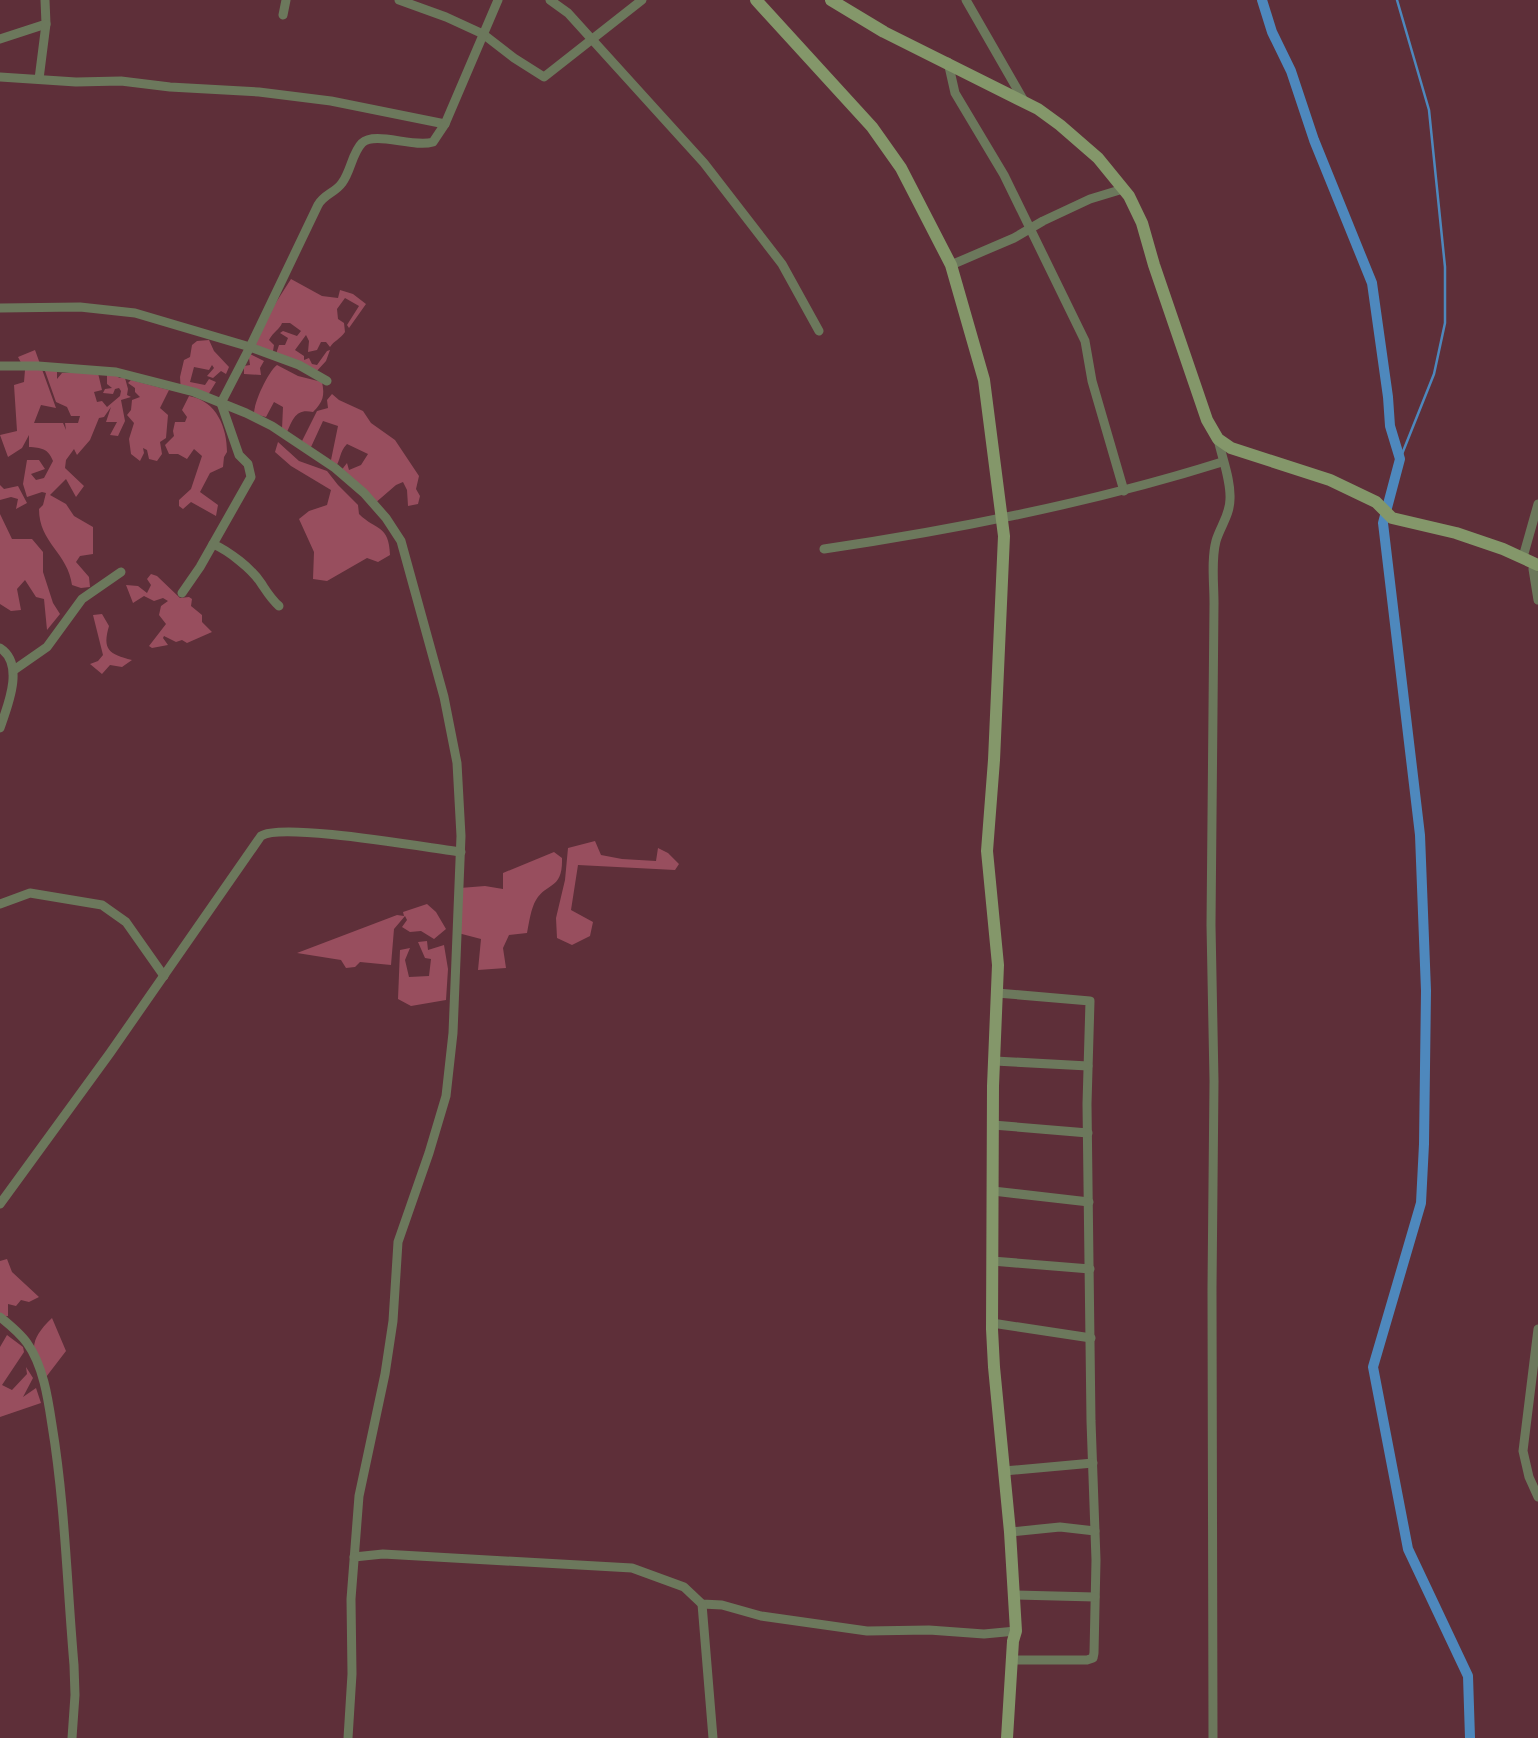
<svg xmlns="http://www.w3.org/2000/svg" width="1538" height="1738" viewBox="0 0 1538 1738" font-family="Literata,serif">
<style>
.green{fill:#984e5e}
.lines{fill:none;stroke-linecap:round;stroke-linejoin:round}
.stream{stroke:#4e88bd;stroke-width:2.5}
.canal{stroke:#4e88bd;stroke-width:10}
.minor{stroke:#6c785c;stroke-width:9}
.secondary{stroke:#84976a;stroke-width:12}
</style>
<rect width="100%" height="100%" fill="#5e2f39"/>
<g class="green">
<path d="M291,279L322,296L338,298L340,290L353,294L366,304L349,328L347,325L359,306L345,298L337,309L338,319L344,323L345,332C340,339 334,341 330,347L326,342H321L317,350L308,352L309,341L306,335L295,350L304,356V360L309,358L312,364L317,365L327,351L330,350L326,361L315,373L276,354L279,345H285L288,338L280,333L283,331L297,336L301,331L290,323H282C280,329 273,332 269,340L274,345L272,357L250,343Z"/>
<polygon points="209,340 214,351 229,367 226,374 221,371 213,378 207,376 214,368 212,365 209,370 194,367 190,382 205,385 209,379 216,382 208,395 181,393 180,377 184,360 190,357 192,345 197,341"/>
<path d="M35,350L56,408L41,405L34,423H63L66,430L65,423H78L80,416H71L67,407L56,402L45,371H57V379L62,373H98L102,390L94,392L97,402L102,401L107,407L120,396L121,391L119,388L115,389L113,394L103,393L105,389L112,388L107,384V375L113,369L119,378H125L128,389L127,395L131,397L121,400L125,421L118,436L110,435L117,422H106L111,407L104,417L99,418L90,440L77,455L74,449L66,460L65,468L84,486L76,497L66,479L50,495L66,504L74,516L93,527V554L80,556L76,562L89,577L90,587L81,588L72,585C68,553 39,543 39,509L43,505L46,493L42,492L27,497L23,484L27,460H39L45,469L31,474L36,480L44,478L53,461C48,448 41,448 29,447V435L22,448L8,457L0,435L17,431L14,385L24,382L25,370L18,357Z"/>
<polygon points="244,351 264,361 260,368 261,375 244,374 244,366 250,365 249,358"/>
<path d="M277,365L298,376L322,382C325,396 323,402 313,412C296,408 293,419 287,432L282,429L283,407L274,402L266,417L254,414C254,402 268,372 277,365Z"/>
<polygon points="131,380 169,390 160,408 168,415 166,438 160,442 162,454 157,461 149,459 147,450 143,448 144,453 140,461 131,454 129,439 134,423 127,415 131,410 132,400 140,397 135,392 135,388 128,383"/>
<path d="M332,394L339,400L363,411L371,423L395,440L419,476L416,489L420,496L418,504L408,506L407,490L403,482L396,485L374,504L340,472L347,463L349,470L361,465L368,454L347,444C339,452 341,460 335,468L331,460L338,426L323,421L311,447L300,445L317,411L328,408L327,400Z"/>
<path d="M189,396C217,401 227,428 227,452L224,457L223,467L210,473L200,492L218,505L216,516L191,502L183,509L179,506V500L191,489L202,456L194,449L187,459L178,454H169L165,445L174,436L173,431L175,422H185L187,417L182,410Z"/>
<path d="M278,442L299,461L327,471L338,485L358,505L359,514C376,531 389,524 390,555L378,562L367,558L327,581L313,579L314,552L299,519L309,511L327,505L331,490L291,466L275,452Z"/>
<polygon points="0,485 4,489 18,486 27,503 16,509 18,499 11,497 0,500"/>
<polygon points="0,514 12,539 32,539 43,552 43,572 53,603 60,614 47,630 44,599 36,597 25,580 17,589 21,610 11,611 0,604"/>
<polygon points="151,574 157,576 180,598 189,597 192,599 191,606 202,615 202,622 212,632 187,643 182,640 176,642 164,636 163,638 168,645 152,648 149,646 166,624 159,615 161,606 168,601 163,598 154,601 144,596 133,603 126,585 138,586 147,593 151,585 147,579"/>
<path d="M102,614L109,626C102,650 109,654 132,660L122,667L110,665L102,674L90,664L98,661L103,655L93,615Z"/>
<polygon points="595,841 601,855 622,859 656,861 658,848 668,853 679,864 675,870 578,865 571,910 593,922 590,936 572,945 557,938 556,918 565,880 568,848"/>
<path d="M554,852L562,858C563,890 547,882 536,900C531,908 529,923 527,933L509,935L503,948L506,968L478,970L481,939L458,933L460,888L485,886L503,889V873Z"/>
<polygon points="427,904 436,912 446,929 434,939 421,931 410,932 402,927 407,920 405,916 394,929 391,965 360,962 355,967 346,968 341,960 297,953 397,915 404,916 403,912"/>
<polygon points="427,941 428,950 444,945 448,969 446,1000 411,1006 398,999 400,950 410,948 405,960 409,977 429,976 431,959 425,958 418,942"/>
<polygon points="7,1259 12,1272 39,1297 29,1302 21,1300 16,1306 8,1304 8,1316 0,1317 0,1261"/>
<path d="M52,1318L66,1351L43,1381C32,1351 27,1342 52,1318Z"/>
<polygon points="7,1335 23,1347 24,1352 2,1385 12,1390 27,1374 26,1367 33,1378 23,1397 36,1388 41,1403 0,1417 0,1347"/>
</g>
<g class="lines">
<polyline class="stream" points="1397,0 1429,110 1445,267 1445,323 1434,374 1400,459"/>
<polyline class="canal" points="1262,0 1272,32 1291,71 1314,140 1372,283 1388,397 1390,426 1400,459 1383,523 1420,835 1426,991 1424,1144 1421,1203 1373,1367 1408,1549 1468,1676 1470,1738"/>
<g class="minor">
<polyline points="399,0 446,17 483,34 514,58 544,77 642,0"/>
<polyline points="550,0 568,13 704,163 782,264 819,331"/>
<polyline points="966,0 1024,101"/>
<polyline points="283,15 286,0"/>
<polyline points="0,39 46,24 45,0"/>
<polyline points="948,62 955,93 1004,175 1085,341 1092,381 1124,491"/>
<polyline points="0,77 76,82 121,81 170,87 259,92 331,101 445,124"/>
<polyline points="39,79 46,24"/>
<polyline points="951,265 1014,238 1043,221 1090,199 1123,189"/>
<polyline points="0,308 80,307 135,313 250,347 299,365 327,381"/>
<polyline points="0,366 38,366 116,372 194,392 246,413 272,426 335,468 364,493 386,518 401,541 444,697 457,763 461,836 453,1033 446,1096 429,1153 398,1242 393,1321 385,1374 359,1496 351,1599 352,1674 348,1738"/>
<path d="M213,544C229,551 252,569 261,583C267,592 271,599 279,606"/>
<path d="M824,549C959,529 1092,503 1222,462"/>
<polyline points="1523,557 1538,504"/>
<polyline points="1536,564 1533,569 1538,600"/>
<path d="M182,593L200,567L251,477L248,464L239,455L221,403L250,347L318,205C324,194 335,193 342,183C351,171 352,153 362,143C375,131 413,148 433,142L445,124L498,0"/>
<path d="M0,648C25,664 8,705 0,728"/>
<polyline points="14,670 47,647 82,599 121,572"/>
<polyline points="0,904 30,893 102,905 126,922 164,976"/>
<polyline points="997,993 1090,1001 1087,1104 1091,1421 1096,1560 1094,1653 1093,1658 1087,1660 1012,1660"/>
<polyline points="995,1061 1088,1066"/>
<polyline points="993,1125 1088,1133"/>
<polyline points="993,1191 1089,1202"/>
<path d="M0,1204L110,1053L261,836C282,822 428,848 461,852"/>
<polyline points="992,1261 1090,1269"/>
<path d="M0,1317C10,1325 20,1333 27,1343C43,1365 48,1398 52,1425C65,1504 67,1585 74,1665L75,1695L72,1738"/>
<polyline points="992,1323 1091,1338"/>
<polyline points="1538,1329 1523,1451 1529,1477 1538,1497"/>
<polyline points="1004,1471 1093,1463"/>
<polyline points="1010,1532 1060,1527 1095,1531"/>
<polyline points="354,1557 383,1554 632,1568 684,1587 702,1604 722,1605 761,1616 867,1631 929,1630 984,1634 1016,1631"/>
<polyline points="1013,1595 1095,1597"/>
<polyline points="702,1604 713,1738"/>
<path d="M1213,1738L1212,1288L1214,1081L1211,925L1214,603C1214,583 1211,560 1216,541C1220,527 1230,515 1230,499C1231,480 1222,458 1218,439"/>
</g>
<g class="secondary">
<polyline points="756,0 872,127 901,168 951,265 984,380 1004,536 994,760 987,851 998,965 993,1086 992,1329 994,1367 1010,1532 1016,1631 1013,1641 1007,1738"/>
<polyline points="831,0 884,32 1038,109 1060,125 1098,158 1129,196 1142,223 1154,265 1207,420 1218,439 1231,448 1330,480 1376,502 1392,518 1456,533 1503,549 1538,565"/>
</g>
</g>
</svg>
